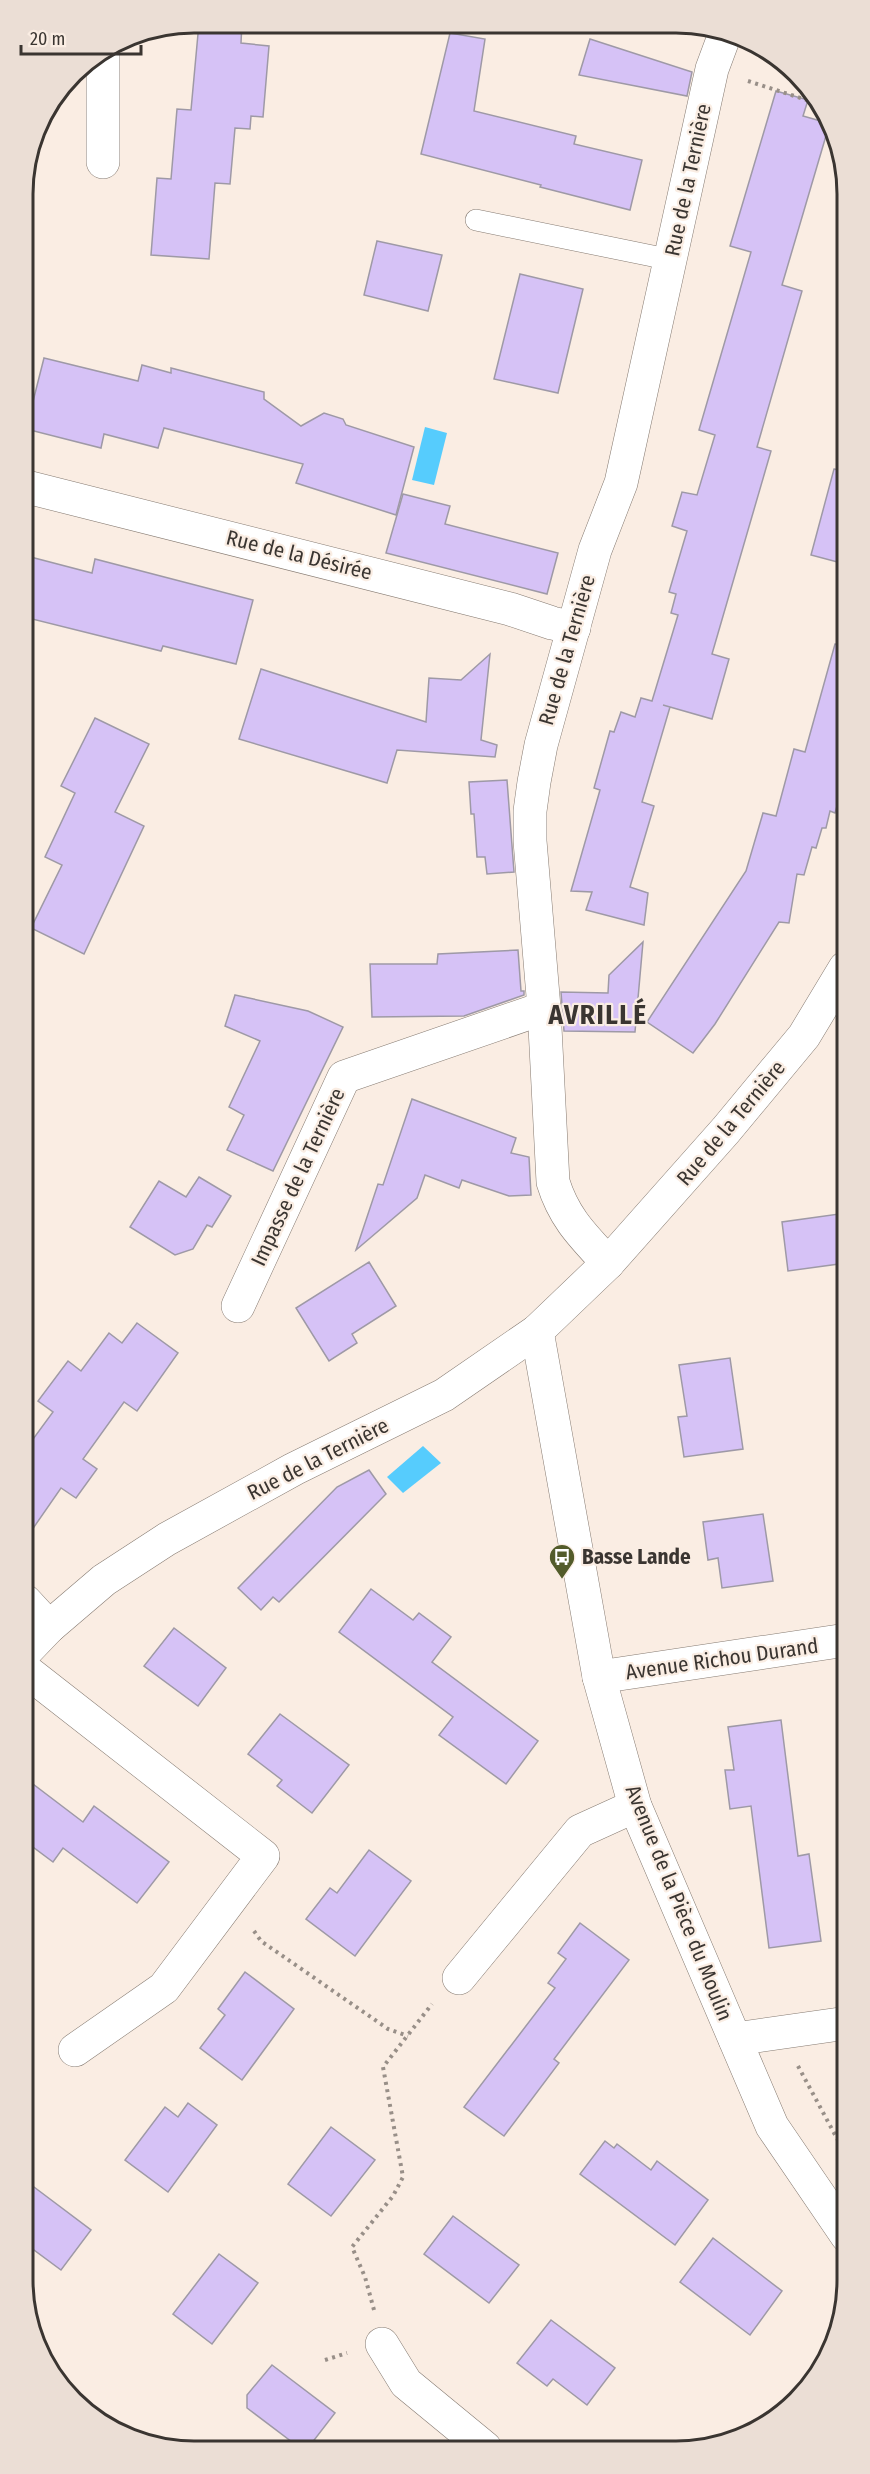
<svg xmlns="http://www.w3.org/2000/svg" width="870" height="2474" viewBox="0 0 870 2474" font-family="'Fira Sans Condensed',sans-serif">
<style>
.water{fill:#56ccfd}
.building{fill:#d6c2f6;stroke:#9e99a6;stroke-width:1.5}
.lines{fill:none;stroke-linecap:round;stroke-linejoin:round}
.lane-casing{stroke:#867b72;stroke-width:22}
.street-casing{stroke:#867b72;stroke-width:34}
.path{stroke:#988f88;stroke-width:4;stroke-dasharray:3 4.5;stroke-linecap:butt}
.lane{stroke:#fff;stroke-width:21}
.street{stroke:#fff;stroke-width:33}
.labels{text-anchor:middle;stroke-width:4.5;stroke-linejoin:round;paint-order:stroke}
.street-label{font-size:21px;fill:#3a3531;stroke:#faede3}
.poi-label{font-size:21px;font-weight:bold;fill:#3a3531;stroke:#faede3;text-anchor:start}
.district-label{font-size:27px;font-weight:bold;letter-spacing:1.5px;fill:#3a3531;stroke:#faede3}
.rim{fill:none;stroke:#3a3531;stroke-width:3}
</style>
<rect width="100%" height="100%" fill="#faede3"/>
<g class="water">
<polygon points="425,427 447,433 434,485 412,480"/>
<polygon points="423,1446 441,1463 403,1493 387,1477"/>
</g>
<g class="building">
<polygon points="199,23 242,23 241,43 269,46 263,117 251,116 250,129 235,128 230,184 215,183 209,259 151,255 157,178 171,179 177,109 191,110"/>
<polygon points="450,33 485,39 474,111 576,136 574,144 642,160 630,210 540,187 541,185 421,154"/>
<polygon points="590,39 692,72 687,96 579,75"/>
<polygon points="776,91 808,100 803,116 824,122 828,129 782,285 802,291 757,447 771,451 712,654 729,659 712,719 663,705 670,707 642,802 654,806 630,887 648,893 644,925 586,910 592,892 571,891 600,790 594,788 610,731 614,732 621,712 635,717 641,698 652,701 678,615 671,613 676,594 669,592 687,531 672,526 682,492 697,495 715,435 699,430 751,252 730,246"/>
<polygon points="377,241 442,255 428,311 364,295"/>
<polygon points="520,274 583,289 558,393 494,379"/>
<polygon points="44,358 138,381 142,365 171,373 171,368 264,392 264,399 301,426 324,413 343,419 346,425 414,447 396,515 296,483 303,464 164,428 158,448 104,434 101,448 26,429"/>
<polygon points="834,469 845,471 845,564 811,555"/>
<polygon points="403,494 450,506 445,524 558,553 547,594 386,553"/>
<polygon points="23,555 92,573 95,559 253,600 236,664 163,646 161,651 24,617"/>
<polygon points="835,644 845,645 845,778 835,813 830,811 826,828 822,828 816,848 812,847 804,875 797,874 789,923 779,922 715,1024 693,1053 647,1022 746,871 763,813 776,816 794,749 805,752"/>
<polygon points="490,654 481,740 497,745 495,757 397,750 387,783 239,739 261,669 426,722 429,678 461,680"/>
<polygon points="95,718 149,744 115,812 144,826 84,954 31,928 62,865 45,857 75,793 61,786"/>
<polygon points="507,780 514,872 487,874 485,857 477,857 474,814 471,814 469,782"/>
<polygon points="643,942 635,1032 564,1031 561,992 608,993 609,975"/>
<polygon points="518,950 521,991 524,991 524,995 464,1016 372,1017 370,964 437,964 438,954"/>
<polygon points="235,995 308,1011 343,1027 273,1171 227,1150 244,1115 229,1107 260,1041 225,1026"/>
<polygon points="412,1099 516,1138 511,1153 529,1157 531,1195 509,1196 462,1180 459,1188 425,1175 417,1198 356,1250 378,1184 383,1185"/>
<polygon points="199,1177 231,1196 212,1227 207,1225 193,1249 175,1255 130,1227 159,1181 186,1197"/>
<polygon points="846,1213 846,1263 788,1271 782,1222"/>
<polygon points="369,1262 396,1306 352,1334 357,1343 329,1361 296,1308"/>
<polygon points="137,1323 178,1353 137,1411 124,1402 83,1459 97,1469 76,1498 61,1488 25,1540 25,1450 53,1412 38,1401 68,1361 81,1371 109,1333 122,1343"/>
<polygon points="730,1358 743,1449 684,1457 678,1417 687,1416 679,1365"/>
<polygon points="369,1470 386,1494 279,1602 273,1597 261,1610 238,1588 337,1487"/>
<polygon points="763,1514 773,1581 722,1588 718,1558 708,1560 703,1522"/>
<polygon points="371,1589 413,1620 419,1613 451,1637 432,1662 538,1741 506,1784 439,1735 453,1717 339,1632"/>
<polygon points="174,1628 226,1668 198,1706 144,1666"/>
<polygon points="280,1714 349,1765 312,1813 277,1786 282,1780 248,1754"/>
<polygon points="781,1720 798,1856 809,1854 821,1941 769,1948 751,1806 730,1809 725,1770 734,1770 728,1727"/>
<polygon points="25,1778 83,1822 94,1806 169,1862 137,1903 63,1848 53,1862 25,1841"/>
<polygon points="369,1850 411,1881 355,1956 306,1919 330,1888 337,1893"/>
<polygon points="580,1923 629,1960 554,2059 559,2063 504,2136 464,2107 555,1988 548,1983 566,1959 558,1953"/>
<polygon points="245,1972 294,2009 242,2080 200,2048 225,2015 218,2009"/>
<polygon points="188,2103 217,2125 168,2192 125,2160 165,2107 178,2117"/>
<polygon points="331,2127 375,2160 331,2216 288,2184"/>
<polygon points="605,2141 614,2148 617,2144 651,2170 657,2161 708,2200 675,2245 580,2174"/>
<polygon points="26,2181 91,2230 61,2270 26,2244"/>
<polygon points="453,2216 519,2265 489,2303 424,2254"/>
<polygon points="713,2238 782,2291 750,2335 680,2282"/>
<polygon points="219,2254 258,2283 212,2344 173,2314"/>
<polygon points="551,2320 615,2368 587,2405 553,2379 547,2386 517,2363"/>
<polygon points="272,2365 335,2413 308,2448 300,2448 247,2408 247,2395"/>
</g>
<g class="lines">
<g class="lane-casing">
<polyline id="lane" points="476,220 672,260"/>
</g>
<g class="street-casing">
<g id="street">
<polyline points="103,51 103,162"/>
<polyline points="23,486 510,609 552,623 574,628"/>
<path d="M608,1263C583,1236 564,1218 553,1182L544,1008L530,841V811L534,782L541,745L595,550L621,483L712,69L725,34"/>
<polyline points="238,1306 344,1077 544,1008"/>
<polyline points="537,1331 599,1677 635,1806 772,2126 847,2236"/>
<polyline points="25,1601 49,1627"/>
<polyline points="25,1652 49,1627 104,1580 167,1539 294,1469 444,1395 537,1331 608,1263 726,1130 804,1036 845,968"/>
<polyline points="25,1670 263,1856 164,1988 75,2050"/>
<polyline points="599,1677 846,1640"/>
<polyline points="459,1978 580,1831 635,1806"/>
<polyline points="735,2039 847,2023"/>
<polyline points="382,2344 406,2383 485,2448"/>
</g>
</g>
<g class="path">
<polyline points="748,81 813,102"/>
<polyline points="254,1931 261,1941 388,2029 408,2036"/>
<polyline points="798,2066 847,2157"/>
<polyline points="374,2310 365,2277 352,2247 393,2196 403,2177 383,2067 432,2004"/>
<polyline points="325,2360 347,2353"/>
</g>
<use href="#lane" class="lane"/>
<use href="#street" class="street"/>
</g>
<defs>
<g id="bus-pin" transform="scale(1.35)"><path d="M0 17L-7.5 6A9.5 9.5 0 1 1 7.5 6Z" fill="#535c2b" stroke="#faede3"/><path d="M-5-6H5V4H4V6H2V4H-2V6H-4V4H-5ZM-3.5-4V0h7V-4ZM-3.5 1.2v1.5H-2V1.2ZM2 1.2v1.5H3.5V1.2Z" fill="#fff"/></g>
</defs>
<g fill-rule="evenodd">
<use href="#bus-pin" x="562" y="1557"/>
</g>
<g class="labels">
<g class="street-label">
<text transform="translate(688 180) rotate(-78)" y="7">Rue de la Ternière</text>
<text transform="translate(299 555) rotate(14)" y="7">Rue de la Désirée</text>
<text transform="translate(567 650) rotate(-74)" y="7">Rue de la Ternière</text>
<text transform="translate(731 1123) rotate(-50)" y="7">Rue de la Ternière</text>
<text transform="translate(298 1177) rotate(-65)" y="7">Impasse de la Ternière</text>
<text transform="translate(318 1459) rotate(-27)" y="7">Rue de la Ternière</text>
<text transform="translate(722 1659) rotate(-8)" y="7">Avenue Richou Durand</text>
<text transform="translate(679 1903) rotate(68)" y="7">Avenue de la Pièce du Moulin</text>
</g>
<g class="poi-label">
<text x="582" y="1564">Basse Lande</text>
</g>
<g class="district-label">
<text x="598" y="1024">AVRILLÉ</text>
</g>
</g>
<path d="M0 0H870V2474H0ZM194 33H676A161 161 0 0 1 837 194V2280A161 161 0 0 1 676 2441H194A161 161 0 0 1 33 2280V194A161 161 0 0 1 194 33Z" fill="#ebded5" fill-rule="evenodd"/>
<path class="rim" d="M194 33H676A161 161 0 0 1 837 194V2280A161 161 0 0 1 676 2441H194A161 161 0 0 1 33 2280V194A161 161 0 0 1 194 33Z"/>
<path d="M21 45v9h120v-9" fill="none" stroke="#3a3531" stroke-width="3"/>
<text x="30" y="45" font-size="18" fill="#3a3531" stroke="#faede3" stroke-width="4.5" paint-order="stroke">20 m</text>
</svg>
